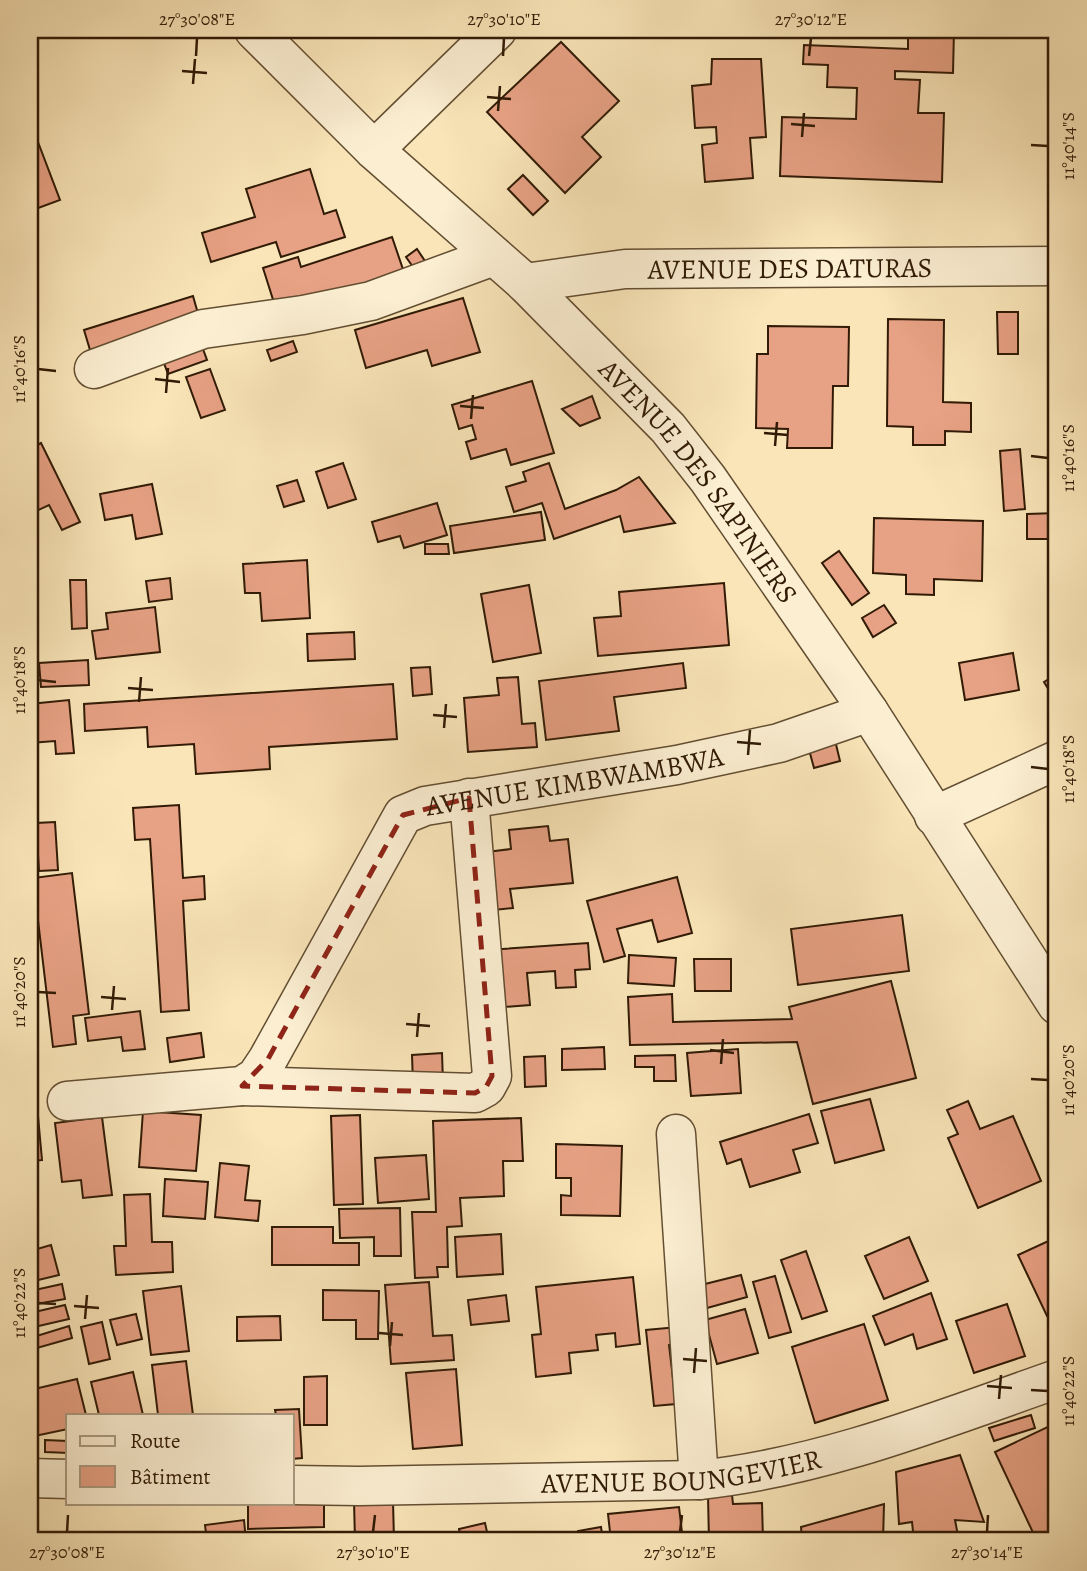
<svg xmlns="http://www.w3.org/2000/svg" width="1087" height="1571" viewBox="0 0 1087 1571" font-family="Alegreya,serif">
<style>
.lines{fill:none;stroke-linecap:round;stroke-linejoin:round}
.stream{stroke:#727d6d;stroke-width:10}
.building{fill:#e7a184;stroke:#311b06;stroke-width:2}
.street-casing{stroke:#634e32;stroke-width:41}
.street{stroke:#fbeed1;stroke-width:38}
.marked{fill:none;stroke:#8f2418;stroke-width:5;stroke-dasharray:14 9;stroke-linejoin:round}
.ticks{fill:none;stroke:#311b06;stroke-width:2.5}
.labels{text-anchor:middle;stroke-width:5;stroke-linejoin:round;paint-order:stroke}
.street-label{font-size:28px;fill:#311b06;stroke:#fbeed1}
.neatline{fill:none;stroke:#311b06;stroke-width:2.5}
.ticks-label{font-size:18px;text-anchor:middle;fill:#311b06}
</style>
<rect width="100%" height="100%" fill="#f9e5b8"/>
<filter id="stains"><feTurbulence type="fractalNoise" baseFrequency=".00286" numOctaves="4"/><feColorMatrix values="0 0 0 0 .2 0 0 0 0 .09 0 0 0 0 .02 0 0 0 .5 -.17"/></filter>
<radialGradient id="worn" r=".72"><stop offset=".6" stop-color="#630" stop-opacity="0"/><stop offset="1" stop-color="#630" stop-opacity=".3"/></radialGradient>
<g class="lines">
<polyline class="stream" points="30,1540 30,1541"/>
</g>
<g class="building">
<polygon points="908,30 954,30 953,73 895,71 895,79 920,80 918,113 944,113 942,182 780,176 782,117 856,119 857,88 827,87 828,65 803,64 804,45 908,49"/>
<polygon points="561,42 619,101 582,137 601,157 565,193 487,112"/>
<polygon points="712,59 761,59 766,137 750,138 753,178 705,182 702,145 717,143 716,127 695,128 692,86 711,84"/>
<polygon points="30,121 60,200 30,211"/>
<polygon points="310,169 324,214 336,210 345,237 281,257 276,242 211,262 202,233 255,217 246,189"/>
<polygon points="523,175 548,201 533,215 508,189"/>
<polygon points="392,237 408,284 276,309 263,268 298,257 301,267"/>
<polygon points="417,249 431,270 420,277 406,257"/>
<polygon points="193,296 199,317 90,350 84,330"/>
<polygon points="463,298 480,352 432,366 427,350 366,368 355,330"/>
<polygon points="997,312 1018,312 1018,354 998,354"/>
<polygon points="888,319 944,320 943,402 971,403 971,432 945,431 945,445 913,445 913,427 887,426"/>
<polygon points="768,326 849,327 848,386 833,386 832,448 787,448 788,429 756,428 757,354 768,354"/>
<polygon points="197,333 207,360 168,374 158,347"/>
<polygon points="293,341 297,352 271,361 267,350"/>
<polygon points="210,369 225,410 201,418 186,377"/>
<polygon points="532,381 554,453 511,465 506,449 471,459 466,442 476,439 472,425 459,429 452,405"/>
<polygon points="592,396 600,418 580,426 562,409"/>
<polygon points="41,443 80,522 62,530 49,505 30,514 30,449"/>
<polygon points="1020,449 1025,509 1004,511 1000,451"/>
<polygon points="343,463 356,499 328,508 316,472"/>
<polygon points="549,463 565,509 616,490 639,477 675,523 624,532 620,516 554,539 542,503 514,512 506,487 526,481 523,472"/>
<polygon points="297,480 304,501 284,507 277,486"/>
<polygon points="152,484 162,534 136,539 132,515 105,520 100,494"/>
<polygon points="437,503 447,535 404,548 400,536 378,542 372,522"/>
<polygon points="541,512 545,540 454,553 450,526"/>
<polygon points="1057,513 1057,539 1027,539 1027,514"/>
<polygon points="874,518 983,521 982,581 934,579 934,595 906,594 906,575 873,573"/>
<polygon points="425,544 448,544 449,554 425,554"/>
<polygon points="839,551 869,593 852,605 822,563"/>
<polygon points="307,560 310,618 262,621 260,593 245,593 243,564"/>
<polygon points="170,578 172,599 149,602 146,581"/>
<polygon points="70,580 86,580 87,628 72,629"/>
<polygon points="724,583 729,645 598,656 594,618 621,616 619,592"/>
<polygon points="529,585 541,653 493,662 481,594"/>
<polygon points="30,594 37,660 30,661"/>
<polygon points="884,605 896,623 873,637 862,618"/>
<polygon points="155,607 160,652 96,659 92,631 108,629 106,613"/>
<polygon points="354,632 355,659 308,661 307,634"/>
<polygon points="1013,653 1019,690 965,700 959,663"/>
<polygon points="88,660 89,685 41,687 39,663"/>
<polygon points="683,663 686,688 614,697 619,731 546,740 539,681"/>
<polygon points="34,665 37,688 30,689 30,666"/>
<polygon points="430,667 432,694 413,696 411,668"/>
<polygon points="1057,674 1057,703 1044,682"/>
<polygon points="518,677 522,724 535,723 537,747 468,752 464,698 499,695 497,678"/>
<polygon points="393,684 397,739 269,747 270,769 196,774 194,744 148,747 147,727 85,731 84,704"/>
<polygon points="69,700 74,753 56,754 55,741 30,743 34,792 30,792 30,704"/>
<polygon points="835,740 840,761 814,768 808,746"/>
<polygon points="179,805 183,878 204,876 205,899 183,901 189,1010 161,1012 150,839 135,840 133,808"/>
<polygon points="55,822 58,870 39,871 36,823"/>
<polygon points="548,826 550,841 568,839 573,883 510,889 513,908 485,911 478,853 511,849 509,830"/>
<polygon points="72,873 89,1014 73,1016 76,1044 53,1047 33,878"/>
<polygon points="677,877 692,933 658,942 652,920 617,929 625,956 604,962 587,901"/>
<polygon points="902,915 909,971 798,985 791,929"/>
<polygon points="588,943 590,969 575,970 576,987 556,988 555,971 527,973 530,1005 492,1008 488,950"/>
<polygon points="629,955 676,958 674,986 628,983"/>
<polygon points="694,959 731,959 731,991 695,991"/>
<polygon points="891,981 916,1078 813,1104 797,1042 630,1045 628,997 672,994 673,1022 792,1019 789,1007"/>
<polygon points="140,1011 145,1049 123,1051 121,1037 88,1041 85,1018"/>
<polygon points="201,1033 204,1057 170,1062 167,1038"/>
<polygon points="604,1047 605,1069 562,1070 562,1049"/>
<polygon points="738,1049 741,1093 691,1096 687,1053"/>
<polygon points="442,1053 443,1083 413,1084 412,1055"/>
<polygon points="675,1055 676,1081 654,1081 654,1067 635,1067 635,1056"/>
<polygon points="545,1056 546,1086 525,1087 524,1057"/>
<polygon points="870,1099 884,1150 835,1163 821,1111"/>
<polygon points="968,1101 980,1129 1013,1116 1041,1181 978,1208 948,1138 958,1134 947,1110"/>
<polygon points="143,1111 201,1115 196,1171 139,1167"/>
<polygon points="809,1114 818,1143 793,1150 800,1172 750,1187 741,1159 727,1164 720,1142"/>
<polygon points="360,1115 363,1204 334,1205 331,1116"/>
<polygon points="38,1116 42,1160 30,1161 30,1117"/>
<polygon points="102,1117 112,1195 83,1198 81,1180 62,1182 55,1123"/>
<polygon points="521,1118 523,1161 503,1161 504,1196 460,1198 462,1226 447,1227 448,1267 437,1267 438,1277 415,1278 412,1212 436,1212 433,1121"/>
<polygon points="556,1144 622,1146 620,1216 561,1215 561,1195 571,1196 571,1178 556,1178"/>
<polygon points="426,1155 429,1199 378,1203 375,1158"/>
<polygon points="220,1163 249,1166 245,1200 260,1201 258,1221 215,1217"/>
<polygon points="165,1179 208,1182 205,1219 163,1216"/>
<polygon points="150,1194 152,1242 172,1242 173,1272 116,1275 114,1246 126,1246 124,1195"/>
<polygon points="400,1208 401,1256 374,1256 374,1237 340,1238 339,1209"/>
<polygon points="272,1227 333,1227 333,1243 359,1243 359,1265 272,1265"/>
<polygon points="501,1234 503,1274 457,1277 455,1237"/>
<polygon points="909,1237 928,1281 884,1299 865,1256"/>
<polygon points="1057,1237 1057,1311 1047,1316 1018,1255"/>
<polygon points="51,1245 59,1275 30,1282 30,1251"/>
<polygon points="806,1251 827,1311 802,1319 781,1260"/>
<polygon points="741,1275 747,1297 707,1308 701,1285"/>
<polygon points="775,1276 791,1332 769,1338 753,1282"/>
<polygon points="633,1277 640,1344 616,1347 615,1333 596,1335 598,1350 569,1353 571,1373 536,1377 532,1335 541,1334 536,1287"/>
<polygon points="429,1282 433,1336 452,1335 454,1360 391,1364 385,1285"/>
<polygon points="62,1284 65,1299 31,1305 30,1291"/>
<polygon points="181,1286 189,1351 151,1355 143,1291"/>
<polygon points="323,1290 379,1291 378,1339 356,1339 356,1320 323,1320"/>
<polygon points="931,1293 947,1339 917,1349 913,1334 885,1345 873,1316"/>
<polygon points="506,1295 509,1321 471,1325 468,1300"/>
<polygon points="1007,1304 1025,1356 974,1373 956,1321"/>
<polygon points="65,1305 69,1319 30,1328 30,1313"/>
<polygon points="745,1309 758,1353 717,1364 705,1320"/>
<polygon points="136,1314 142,1339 117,1345 110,1320"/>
<polygon points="280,1316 281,1340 237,1341 237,1317"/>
<polygon points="102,1322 110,1359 89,1364 81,1327"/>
<polygon points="864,1324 888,1400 815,1423 792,1347"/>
<polygon points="69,1326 72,1338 30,1350 30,1338"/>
<polygon points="678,1327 680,1343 669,1345 676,1404 654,1406 646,1330"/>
<polygon points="186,1361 193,1415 158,1415 152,1365"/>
<polygon points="456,1369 462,1445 413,1449 406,1373"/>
<polygon points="133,1372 143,1415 99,1415 91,1382"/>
<polygon points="327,1376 327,1425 304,1425 304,1377"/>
<polygon points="77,1379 86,1415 68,1415 68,1429 30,1437 30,1390"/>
<polygon points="299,1409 302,1458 292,1459 292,1415 276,1415 275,1410"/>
<polygon points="1031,1415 1035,1428 994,1441 989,1428"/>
<polygon points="1056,1423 1057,1541 1037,1541 995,1452"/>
<polygon points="45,1440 68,1441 68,1453 45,1452"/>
<polygon points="960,1455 984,1522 955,1520 959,1541 914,1541 912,1522 899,1524 896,1472"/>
<polygon points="732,1495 733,1504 762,1503 763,1541 709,1541 708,1496"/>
<polygon points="324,1499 324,1527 248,1529 248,1503 292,1503"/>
<polygon points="393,1500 394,1541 355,1541 354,1501"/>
<polygon points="884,1504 883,1541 802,1541 801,1527"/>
<polygon points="679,1507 683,1541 611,1541 608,1514"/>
<polygon points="244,1520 246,1541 207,1541 205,1525"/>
<polygon points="485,1523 489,1541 461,1541 459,1529"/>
<polygon points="601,1527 603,1541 579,1541 578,1531"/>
</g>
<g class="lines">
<g class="street-casing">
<g id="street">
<path id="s1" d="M254,30L374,150L525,283L668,428L708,479L869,712L1057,1005"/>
<polyline points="374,150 497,30"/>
<path id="s2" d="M525,283L625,269L1057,266"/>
<polyline points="94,369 203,329 303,315 371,301 494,256"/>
<polyline points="934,816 1057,760"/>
<polyline points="242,1086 475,1093 486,1087 492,1076 469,798"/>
<path id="s3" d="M67,1101L242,1086L256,1077L268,1059L403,815L425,806L677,765L779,743L869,712"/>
<polyline points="676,1134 699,1480"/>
<polyline points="30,1478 68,1479"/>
<path id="s4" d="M292,1485L359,1486L699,1480C823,1467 940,1420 1057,1379"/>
</g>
</g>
<use href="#street" class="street"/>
</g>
<path class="marked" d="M469,798L492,1076L486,1087L475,1093L242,1086L268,1059L403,815Z"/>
<path class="ticks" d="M196,56L197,38M503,56L504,38M809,56L811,38M182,71L207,73M193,84L195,59M487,97L511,99M498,111L500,86M791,124L815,126M802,137L804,113M1031,145L1048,146M38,369L56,371M155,379L180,382M166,393L168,368M460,406L484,408M471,419L473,395M764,433L788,435M775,446L777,422M1031,456L1048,458M38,680L56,682M128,688L153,690M139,702L141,677M433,715L457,717M444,728L446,704M737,742L761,744M748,755L750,730M1031,767L1048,769M38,992L56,993M101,997L126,999M112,1010L114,986M406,1024L430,1026M417,1037L419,1013M710,1050L734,1053M721,1064L723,1039M1031,1079L1048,1080M38,1303L56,1304M74,1306L99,1308M85,1319L87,1295M379,1333L403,1335M390,1346L392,1322M683,1359L707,1361M694,1373L696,1348M987,1386L1012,1388M1031,1390L1048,1391M999,1399L1001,1375M67,1532L68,1515M373,1532L375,1515M680,1532L682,1515M987,1532L988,1515"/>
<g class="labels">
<g class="street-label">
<text dy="10" stroke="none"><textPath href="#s2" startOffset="266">AVENUE DES DATURAS</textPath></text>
<text dy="10" stroke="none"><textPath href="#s1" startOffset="635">AVENUE DES SAPINIERS</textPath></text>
<text dy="10" stroke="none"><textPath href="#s3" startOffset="668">AVENUE KIMBWAMBWA</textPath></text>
<text dy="10" stroke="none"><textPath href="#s4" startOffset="390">AVENUE BOUNGEVIER</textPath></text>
</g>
</g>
<rect width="1087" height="1571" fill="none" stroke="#f9e5b8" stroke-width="77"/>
<rect x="66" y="1414" width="228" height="91" fill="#fbeed1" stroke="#aa9a80" stroke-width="2"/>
<rect x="80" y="1436" width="35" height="10" fill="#fbeed1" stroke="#aa9a80" stroke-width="2"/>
<text x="130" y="1448" font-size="21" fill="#311b06">Route</text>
<rect x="80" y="1466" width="35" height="21" fill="#e7a184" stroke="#aa9a80" stroke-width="2"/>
<text x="130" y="1484" font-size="21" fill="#311b06">Bâtiment</text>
<rect x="38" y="38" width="1010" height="1494" class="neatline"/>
<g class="ticks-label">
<text x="197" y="25">27°30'08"E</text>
<text x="504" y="25">27°30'10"E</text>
<text x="811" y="25">27°30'12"E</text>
<text transform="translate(1068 146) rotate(-90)" y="6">11°40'14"S</text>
<text transform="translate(19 369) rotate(-90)" y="6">11°40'16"S</text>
<text transform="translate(1068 458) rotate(-90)" y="6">11°40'16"S</text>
<text transform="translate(19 680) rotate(-90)" y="6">11°40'18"S</text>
<text transform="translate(1068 769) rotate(-90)" y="6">11°40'18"S</text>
<text transform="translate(19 992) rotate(-90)" y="6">11°40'20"S</text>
<text transform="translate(1068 1080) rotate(-90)" y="6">11°40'20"S</text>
<text transform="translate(19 1303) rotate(-90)" y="6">11°40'22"S</text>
<text transform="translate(1068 1391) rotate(-90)" y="6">11°40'22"S</text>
<text x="67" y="1558">27°30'08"E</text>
<text x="373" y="1558">27°30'10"E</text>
<text x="680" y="1558">27°30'12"E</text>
<text x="987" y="1558">27°30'14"E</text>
</g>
<rect width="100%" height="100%" filter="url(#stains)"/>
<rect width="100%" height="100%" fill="url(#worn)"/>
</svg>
